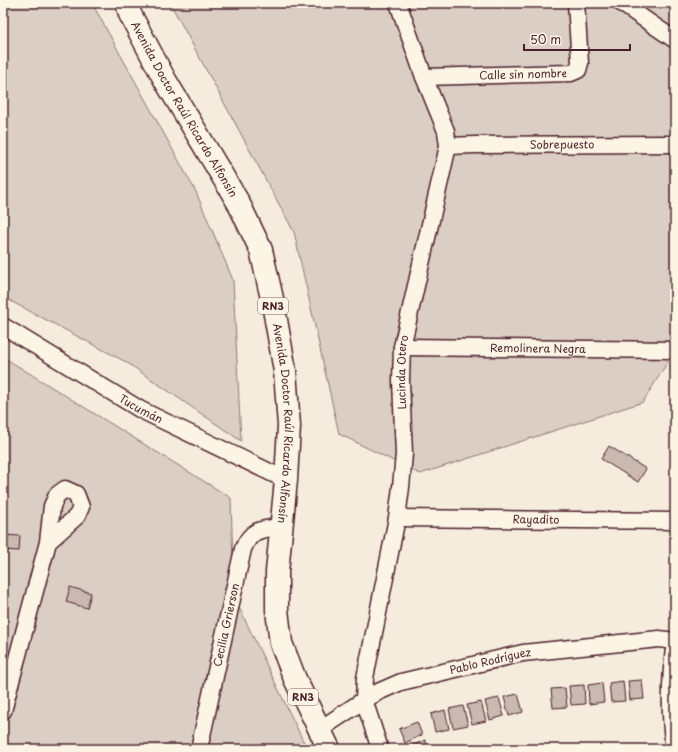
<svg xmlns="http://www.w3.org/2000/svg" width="678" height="752" viewBox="0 0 678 752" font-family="'Playpen Sans',sans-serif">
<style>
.green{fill:#dbcec4;stroke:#927678}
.building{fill:#cab9b1;stroke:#4a1f2b}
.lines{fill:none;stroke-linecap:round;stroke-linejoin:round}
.street-casing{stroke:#4a1f2b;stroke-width:19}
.primary-casing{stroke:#4a1f2b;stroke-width:25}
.street{stroke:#fcf5e5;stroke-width:16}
.primary{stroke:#fcf5e5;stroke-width:22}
.labels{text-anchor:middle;stroke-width:4;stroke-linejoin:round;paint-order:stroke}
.shield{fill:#fcf5e5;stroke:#7f5f63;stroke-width:1}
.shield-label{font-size:10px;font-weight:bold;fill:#4a1f2b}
.street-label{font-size:11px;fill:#4a1f2b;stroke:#fcf5e5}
</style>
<rect width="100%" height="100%" fill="#f5ecde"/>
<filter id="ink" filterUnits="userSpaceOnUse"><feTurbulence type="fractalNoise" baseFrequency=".025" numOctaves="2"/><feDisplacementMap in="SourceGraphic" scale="8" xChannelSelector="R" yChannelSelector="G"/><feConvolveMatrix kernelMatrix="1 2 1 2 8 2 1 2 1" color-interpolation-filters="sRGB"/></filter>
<g filter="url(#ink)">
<g class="green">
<polygon points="3,3 92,3 196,192 233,280 241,441 126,362 3,297"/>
<polygon points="170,3 675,3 675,350 643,402 420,474 339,434 294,232"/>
<polygon points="3,357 231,498 234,597 307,749 3,749"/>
</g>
<g class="building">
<polygon points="609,446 646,469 638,482 601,459"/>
<polygon points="3,535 20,536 19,551 3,550"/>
<polygon points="70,587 91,593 87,608 66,602"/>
<polygon points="642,680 644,699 630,700 628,681"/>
<polygon points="623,681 625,701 611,702 609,683"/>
<polygon points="602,683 604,702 589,704 588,685"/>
<polygon points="584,685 585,704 571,705 569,686"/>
<polygon points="565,688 567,707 553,708 551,689"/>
<polygon points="518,694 523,712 509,716 504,697"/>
<polygon points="499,698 504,716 490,720 485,701"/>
<polygon points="481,702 486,721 472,724 467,705"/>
<polygon points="463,706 468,725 453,728 449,709"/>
<polygon points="445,710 449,729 435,732 431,714"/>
<polygon points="417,722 422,735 405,743 399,729"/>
<polygon points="425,740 429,749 408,749 407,748"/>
</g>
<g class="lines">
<g class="street-casing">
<g id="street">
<polyline points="621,3 675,40"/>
<path id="s1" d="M424,77L571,73L578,70L580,63L576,3"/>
<path id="s2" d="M448,146L475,145L675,144"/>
<path id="s3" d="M3,326L141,410L286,480"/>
<path id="s4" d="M402,347L675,350"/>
<path id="s5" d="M397,518L675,521"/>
<polyline points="3,711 48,542 52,506 57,495 65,489 76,494 81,507 77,516 48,542"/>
<path id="s6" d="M319,730L364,700L378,692L401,682L523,653L659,639L675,641"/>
<path id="s7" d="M199,749L243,549C251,529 261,529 281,527"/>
<path id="s8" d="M380,749L364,700L365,678L397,518L401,487L404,454L401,381L402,347L448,146L446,131L424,77L398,3"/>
<path d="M674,749C669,713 670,677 675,641"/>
</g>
</g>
<g class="primary-casing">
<g id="primary">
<path id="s9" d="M127,3L130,14L165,80L238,202L261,250L273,303L285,371L289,426L286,480L277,572V610L281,643L295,679L329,749"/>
</g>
</g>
<use href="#street" class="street"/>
<use href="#primary" class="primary"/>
</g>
</g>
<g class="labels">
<g class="shield">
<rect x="258" y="298" width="30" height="16" rx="3"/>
<rect x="288" y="689" width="30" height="16" rx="3"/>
</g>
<g class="shield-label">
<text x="273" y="310">RN3</text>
<text x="303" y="701">RN3</text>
</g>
<g class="street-label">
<text dy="4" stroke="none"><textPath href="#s1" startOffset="99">Calle sin nombre</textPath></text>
<text dy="4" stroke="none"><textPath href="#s9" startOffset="121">Avenida Doctor Raúl Ricardo Alfonsín</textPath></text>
<text dy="4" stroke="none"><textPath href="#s2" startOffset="114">Sobrepuesto</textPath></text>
<text dy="4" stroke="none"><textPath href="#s4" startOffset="136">Remolinera Negra</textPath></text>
<text dy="4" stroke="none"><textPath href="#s8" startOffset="383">Lucinda Otero</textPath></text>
<text dy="4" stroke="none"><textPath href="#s3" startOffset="161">Tucumán</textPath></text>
<text dy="4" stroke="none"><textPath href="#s9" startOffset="457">Avenida Doctor Raúl Ricardo Alfonsín</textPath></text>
<text dy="4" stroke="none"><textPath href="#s5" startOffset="139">Rayadito</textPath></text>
<text dy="4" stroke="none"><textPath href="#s7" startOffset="127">Cecilia Grierson</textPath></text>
<text dy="4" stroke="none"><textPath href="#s6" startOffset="187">Pablo Rodríguez</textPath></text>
</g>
</g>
<rect width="678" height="752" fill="none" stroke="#fcf5e5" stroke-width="16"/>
<rect x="8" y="8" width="662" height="736" fill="none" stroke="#4a1f2b" stroke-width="1.5" filter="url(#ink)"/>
<path d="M524 44v6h106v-6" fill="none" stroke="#4a1f2b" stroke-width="2"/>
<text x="530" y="44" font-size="12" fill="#4a1f2b" stroke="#fcf5e5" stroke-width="3" paint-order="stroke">50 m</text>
</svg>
